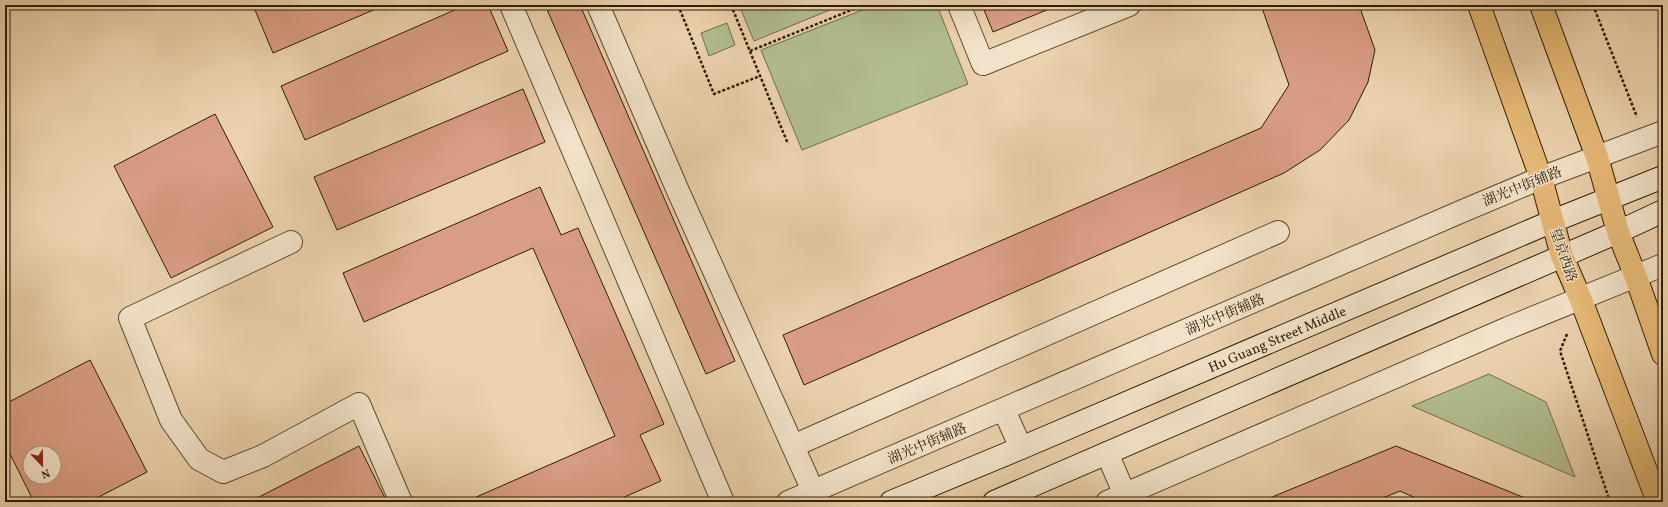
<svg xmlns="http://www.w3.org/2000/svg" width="1668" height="507" viewBox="0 0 1668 507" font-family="Vollkorn,'Noto Serif SC',serif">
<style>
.green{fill:#b1bd8f;stroke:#706d49}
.building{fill:#d99d84;stroke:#2f1d03;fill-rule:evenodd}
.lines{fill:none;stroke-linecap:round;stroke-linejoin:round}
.street-casing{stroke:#5e4a2e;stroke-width:24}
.secondary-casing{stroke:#2f1d03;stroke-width:24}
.primary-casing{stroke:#2f1d03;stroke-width:24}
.path{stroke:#2f1d03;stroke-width:2.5;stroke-dasharray:3 2;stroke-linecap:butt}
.street{stroke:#f2e2ca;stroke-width:22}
.secondary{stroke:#f2e2ca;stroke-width:22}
.primary{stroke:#e6b976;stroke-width:22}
.labels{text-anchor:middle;stroke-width:3;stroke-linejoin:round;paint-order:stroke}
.street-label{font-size:14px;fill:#2f1d03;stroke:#f2e2ca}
</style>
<rect width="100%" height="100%" fill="#ebd2ad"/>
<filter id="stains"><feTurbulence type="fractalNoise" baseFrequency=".005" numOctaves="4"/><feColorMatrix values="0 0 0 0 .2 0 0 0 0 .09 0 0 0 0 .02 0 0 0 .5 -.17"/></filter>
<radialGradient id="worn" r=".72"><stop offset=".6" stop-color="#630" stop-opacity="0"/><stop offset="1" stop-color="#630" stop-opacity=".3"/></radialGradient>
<g class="green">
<polygon points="739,5 842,5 754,41"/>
<polygon points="875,5 937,5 968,84 802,150 761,50"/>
<polygon points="727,23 735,45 709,56 701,33"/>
<polygon points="1489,374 1546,402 1575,477 1412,406"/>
</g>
<g class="building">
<polygon points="253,5 385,5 273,53"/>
<polygon points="466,5 488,5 508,51 305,140 281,86"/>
<polygon points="545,5 580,5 735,361 706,374"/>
<polygon points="982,5 1059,5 993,32"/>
<polygon points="1261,5 1359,5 1375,50 1368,82 1349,120 1320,150 1284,173 804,385 783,335 1261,128 1289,85"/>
<polygon points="523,89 545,142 337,230 314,177"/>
<polygon points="215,114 273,227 171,278 114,166"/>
<polygon points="540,187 561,235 578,228 664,424 640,435 661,481 613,502 465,502 615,436 533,248 364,322 343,273"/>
<path d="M90,360L147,472L89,502H34L5,444V404ZM30,453H54V477H30Z"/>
<polygon points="359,446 387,502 259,502 257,498"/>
<polygon points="1396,446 1535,502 1425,502 1400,491 1373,502 1260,502"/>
</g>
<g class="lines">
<g class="street-casing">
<g id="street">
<polyline points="511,5 723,502"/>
<polyline points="598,5 678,191 818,502"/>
<polyline points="959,5 983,64 1129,5"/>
<polyline points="291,242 130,318 171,420 199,459 223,472 263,456 359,404 401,502"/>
<polyline points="1004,410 1021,448"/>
<polyline points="793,446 1278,232"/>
<polyline points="1107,453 1128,502"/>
<polyline points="788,502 1465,210 1541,178 1663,132"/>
<polyline points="1107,502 1508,328 1663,265"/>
</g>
</g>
<g class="secondary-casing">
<g id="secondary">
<path id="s1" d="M891,502L1021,448L1553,221L1663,177"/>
<polyline points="994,502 1618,232 1663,211"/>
</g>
</g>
<g class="primary-casing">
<g id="primary">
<polyline points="1479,5 1541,178 1562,256 1581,300 1658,502"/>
<polyline points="1541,5 1597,157 1618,232 1636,277 1663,354"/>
</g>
</g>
<g class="path">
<polyline points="678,5 714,94 760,76"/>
<polyline points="731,5 788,144"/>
<polyline points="1593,5 1637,117"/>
<polyline points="750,51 864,5"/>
<polyline points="1567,334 1560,351 1610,502"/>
</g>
<use href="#street" class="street"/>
<use href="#secondary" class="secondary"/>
<use href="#primary" class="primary"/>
</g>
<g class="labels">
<g class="street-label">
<text transform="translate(1522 186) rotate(-22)" y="5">湖光中街辅路</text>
<text transform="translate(1564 255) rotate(71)" y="5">望京西路</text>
<text transform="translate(1225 314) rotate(-23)" y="5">湖光中街辅路</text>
<text dy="5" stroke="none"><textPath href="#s1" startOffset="419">Hu Guang Street Middle</textPath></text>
<text transform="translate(927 443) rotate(-23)" y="5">湖光中街辅路</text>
</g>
</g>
<rect width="1668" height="507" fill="none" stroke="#ebd2ad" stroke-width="20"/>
<rect x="6" y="6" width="1656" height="495" fill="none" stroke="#2f1d03" stroke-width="2"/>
<rect x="10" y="10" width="1648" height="487" fill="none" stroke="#2f1d03"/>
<g transform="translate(42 465) rotate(158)"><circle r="19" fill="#f2e2ca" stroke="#a4937a"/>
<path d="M0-3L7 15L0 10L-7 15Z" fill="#8f2418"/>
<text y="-6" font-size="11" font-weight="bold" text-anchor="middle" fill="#2f1d03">N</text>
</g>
<rect width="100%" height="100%" filter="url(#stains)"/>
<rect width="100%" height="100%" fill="url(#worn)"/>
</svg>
